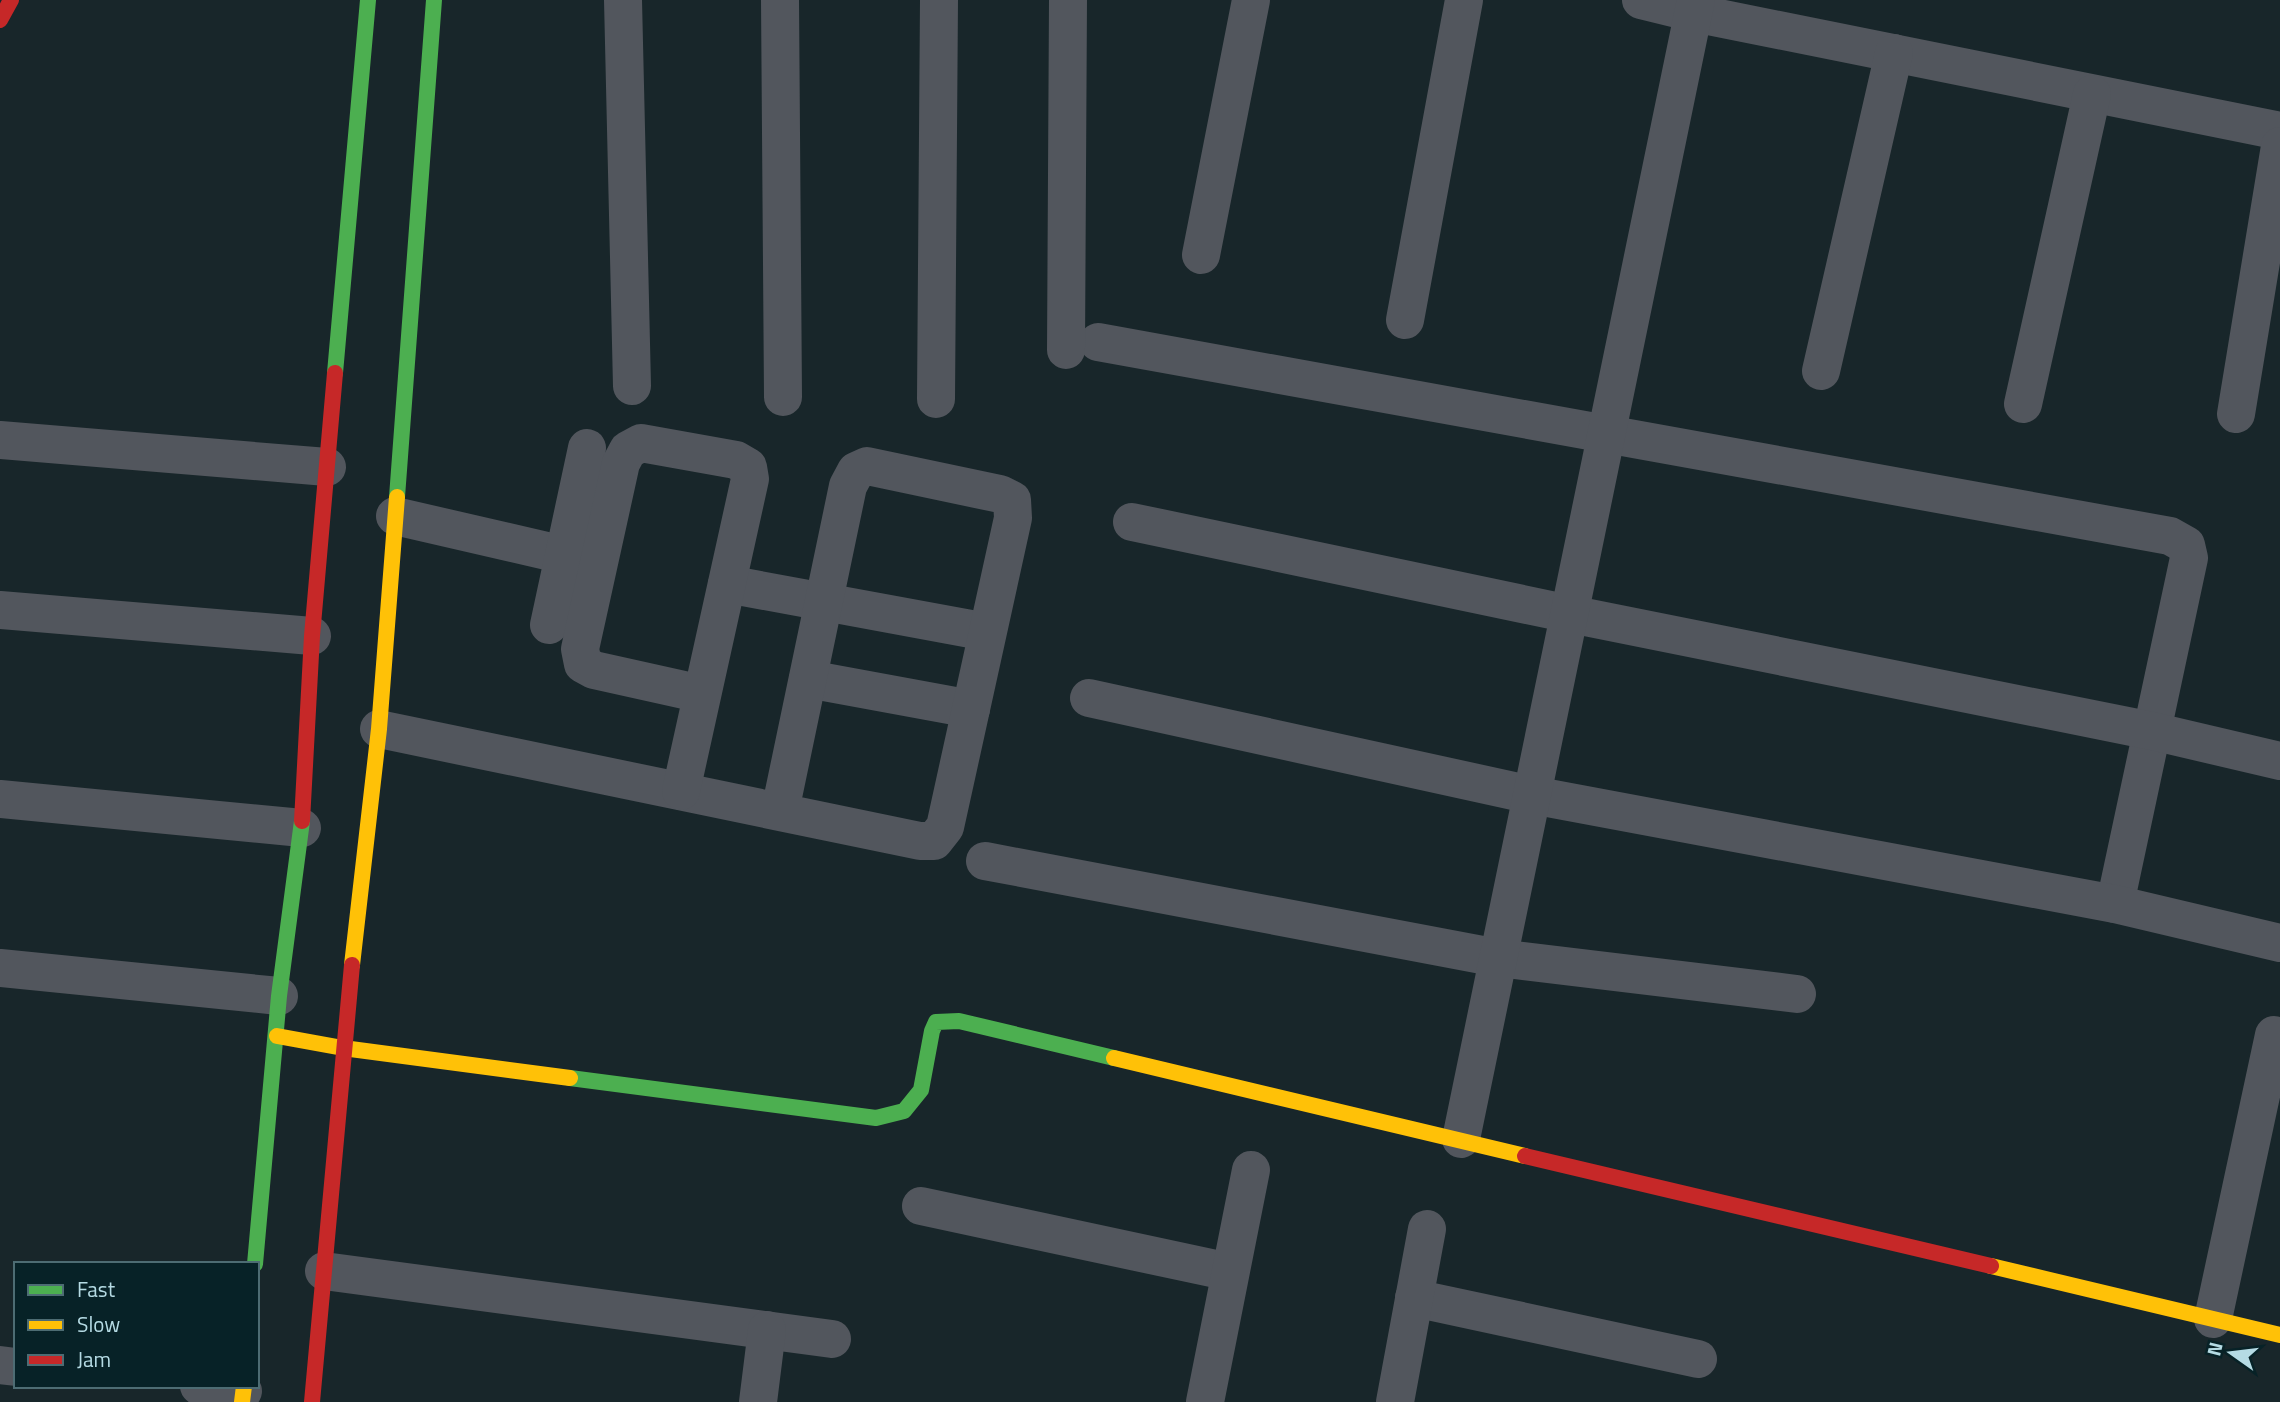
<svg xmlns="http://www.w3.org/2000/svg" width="2280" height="1402" viewBox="0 0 2280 1402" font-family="'Titillium Web',sans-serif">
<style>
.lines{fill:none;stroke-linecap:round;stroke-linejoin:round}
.street{stroke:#52565d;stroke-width:38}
.fast{stroke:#4caf50;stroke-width:16}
.slow{stroke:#ffc107;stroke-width:16}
.jam{stroke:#c62828;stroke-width:16}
</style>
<rect width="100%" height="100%" fill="#18262a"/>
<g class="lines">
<g class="street">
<polyline points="623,0 632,386"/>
<polyline points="780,0 783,397"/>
<polyline points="1641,0 1694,13 2280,131"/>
<polyline points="1201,255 1251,0"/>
<polyline points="1405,320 1464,0"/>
<polyline points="1098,342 2170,536 2186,545 2189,558 2115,904"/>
<polyline points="1066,350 1068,0"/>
<polyline points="1821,371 1894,53"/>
<polyline points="936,399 939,0"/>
<polyline points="2023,404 2092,94"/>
<polyline points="2236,414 2280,146"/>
<polyline points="0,440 327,467"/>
<polyline points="395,516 564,555"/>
<polyline points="1132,522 1570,614 2152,731 2280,761"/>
<polyline points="727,584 987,632"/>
<polyline points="0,610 312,636"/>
<polyline points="549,625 587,448"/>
<polyline points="808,679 971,709"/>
<polyline points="1089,698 1532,795 2115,904 2280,943"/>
<polyline points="379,729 920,841 934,841 945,827 1013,518 1012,500 1000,494 867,466 856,471 848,486 780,811"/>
<polyline points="681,791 750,479 748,467 736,460 641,443 628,450 621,463 580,649 583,664 594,670 702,694"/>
<polyline points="0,799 302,828"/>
<polyline points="985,861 1498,958 1797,994"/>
<polyline points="0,968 279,996"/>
<polyline points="1461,1139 1696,0"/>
<polyline points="921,1206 1230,1272"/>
<polyline points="324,1271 832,1339"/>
<polyline points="1414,1298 1698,1359"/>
<polyline points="2213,1319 2274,1035"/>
<polyline points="0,1365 16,1367"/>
<polyline points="199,1386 243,1391"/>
<polyline points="758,1402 767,1330"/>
<polyline points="1205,1402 1251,1170"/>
<polyline points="1395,1402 1427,1229"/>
</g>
<g class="fast">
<polyline points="335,373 368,0"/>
<polyline points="397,497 434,0"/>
<polyline points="570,1078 876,1118 904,1111 921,1090 932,1031 936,1022 959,1021 1114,1058"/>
<polyline points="255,1264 279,996 302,821"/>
</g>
<g class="slow">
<polyline points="352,965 379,729 397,497"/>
<polyline points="277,1036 343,1048 570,1078"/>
<polyline points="1114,1058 1525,1156"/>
<polyline points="1991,1266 2280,1335"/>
<polyline points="242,1402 244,1386"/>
</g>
<g class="jam">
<polyline points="0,20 11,0"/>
<polyline points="302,821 312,636 335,373"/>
<polyline points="1525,1156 1991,1266"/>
<polyline points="312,1402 352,965"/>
</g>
</g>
<rect x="14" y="1262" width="245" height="126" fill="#072227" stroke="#4d6c73" stroke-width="2"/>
<rect x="28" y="1285" width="35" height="10" fill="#4caf50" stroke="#4d6c73" stroke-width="2"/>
<text x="77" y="1297" font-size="21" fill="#b5dbe4">Fast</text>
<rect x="28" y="1320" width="35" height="10" fill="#ffc107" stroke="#4d6c73" stroke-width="2"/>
<text x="77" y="1332" font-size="21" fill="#b5dbe4">Slow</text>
<rect x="28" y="1355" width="35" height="10" fill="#c62828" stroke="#4d6c73" stroke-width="2"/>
<text x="77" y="1367" font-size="21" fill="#b5dbe4">Jam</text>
<g transform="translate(2231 1353) rotate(284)" stroke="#072227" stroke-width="5" paint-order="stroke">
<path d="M0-5L12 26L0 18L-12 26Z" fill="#b5dbe4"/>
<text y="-10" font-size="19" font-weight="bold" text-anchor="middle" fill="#b5dbe4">N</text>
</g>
</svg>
